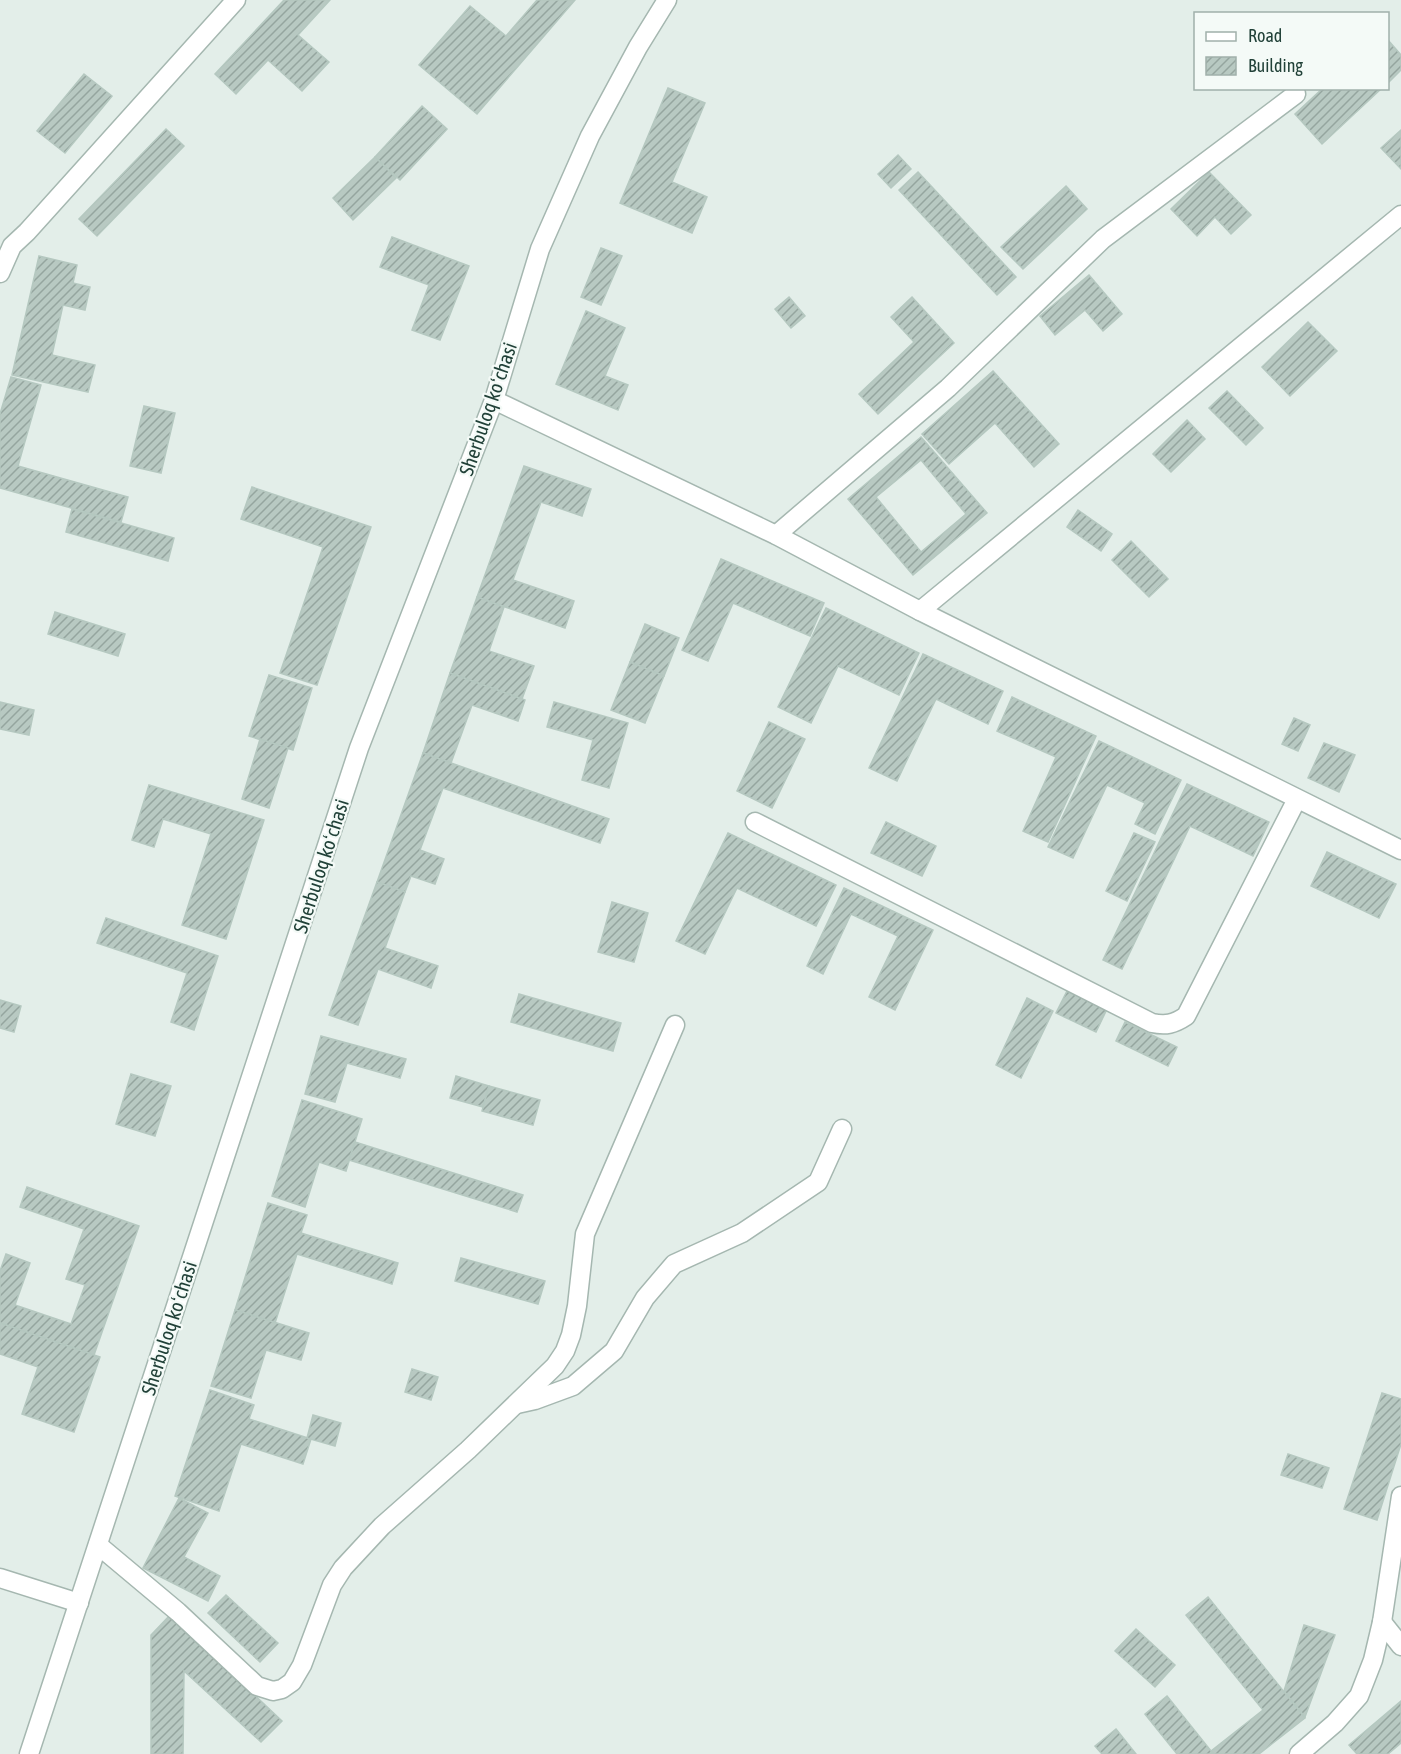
<svg xmlns="http://www.w3.org/2000/svg" width="1401" height="1754" viewBox="0 0 1401 1754" font-family="'Asap Condensed',sans-serif">
<style>
.building{fill:url(#building-hatch);stroke:#b5c8c0;stroke-width:1.5;fill-rule:evenodd}
.lines{fill:none;stroke-linecap:round;stroke-linejoin:round}
.minor-casing{stroke:#a5b7b0;stroke-width:21}
.minor{stroke:#fff;stroke-width:18}
.labels{text-anchor:middle;stroke-width:4.5;stroke-linejoin:round;paint-order:stroke}
.street-label{font-size:20px;fill:#214138;stroke:#f4faf7}
</style>
<defs>
<pattern id="building-hatch" width="6" height="6" patternUnits="userSpaceOnUse" patternTransform="scale(1.5)"><rect width="6" height="6" fill="#b8c9c2"/><path d="M-1 1l2-2M0 6l6-6M5 7l2-2" fill="none" stroke="#95a59f"/></pattern>
</defs>
<rect width="100%" height="100%" fill="#e3eee9"/>
<g class="building">
<polygon points="284,0 330,0 298,35 329,62 302,91 268,60 236,94 215,74"/>
<polygon points="537,0 575,0 477,114 419,65 470,6 506,36"/>
<polygon points="1388,40 1401,55 1401,70 1388,83"/>
<polygon points="84,74 112,96 65,153 37,131"/>
<polygon points="668,88 705,103 672,182 707,197 692,233 620,203"/>
<polygon points="1323,88 1382,88 1322,144 1295,114"/>
<polygon points="422,106 447,129 400,180 375,157"/>
<polygon points="166,129 184,146 97,236 79,219"/>
<polygon points="1401,130 1401,169 1381,148"/>
<polygon points="898,155 911,169 891,188 878,174"/>
<polygon points="375,157 396,178 353,220 333,198"/>
<polygon points="918,172 1016,277 997,295 899,190"/>
<polygon points="1209,172 1251,215 1231,234 1215,217 1197,236 1171,209"/>
<polygon points="1066,186 1087,209 1023,269 1001,247"/>
<polygon points="392,237 469,266 440,340 412,330 429,285 380,267"/>
<polygon points="601,248 622,256 601,305 581,297"/>
<polygon points="39,256 77,265 73,283 90,287 85,310 63,305 52,355 95,365 88,392 12,375"/>
<polygon points="1089,275 1122,314 1103,331 1085,310 1055,335 1040,316"/>
<polygon points="789,297 805,316 791,328 775,309"/>
<polygon points="912,297 954,343 878,414 859,394 914,342 891,317"/>
<polygon points="586,311 625,328 605,376 628,385 618,410 556,384"/>
<polygon points="1308,322 1337,351 1290,396 1262,367"/>
<polygon points="993,371 1059,444 1034,467 995,423 949,464 922,434"/>
<polygon points="11,377 41,385 18,466 128,497 121,522 0,488 0,414"/>
<polygon points="1227,391 1263,428 1246,445 1209,408"/>
<polygon points="144,406 175,413 161,473 130,466"/>
<polygon points="1187,420 1205,439 1171,472 1153,454"/>
<path d="M921,437L987,513L913,575L848,499ZM921,460L966,514L921,552L876,497Z"/>
<polygon points="524,466 591,489 582,516 541,502 513,580 574,601 565,628 477,597"/>
<polygon points="252,487 371,527 317,685 280,673 323,547 241,519"/>
<polygon points="72,509 174,538 168,561 66,532"/>
<polygon points="1078,510 1112,534 1101,551 1067,527"/>
<polygon points="1131,541 1168,579 1149,597 1112,560"/>
<polygon points="721,559 824,603 810,636 733,603 708,661 682,650"/>
<polygon points="477,597 504,607 489,651 534,666 522,699 450,673"/>
<polygon points="826,608 919,653 899,695 838,666 811,723 778,707"/>
<polygon points="55,612 125,634 118,656 48,634"/>
<polygon points="645,624 679,638 664,676 630,662"/>
<polygon points="923,654 1003,691 988,724 936,699 897,781 869,768"/>
<polygon points="630,662 664,676 645,723 611,710"/>
<polygon points="450,673 525,700 518,721 472,705 451,763 423,753"/>
<polygon points="269,675 312,688 293,750 249,736"/>
<polygon points="1012,697 1096,736 1048,842 1023,831 1056,757 997,731"/>
<polygon points="0,702 34,710 29,735 0,729"/>
<polygon points="554,702 628,723 609,788 582,780 593,740 547,727"/>
<polygon points="1294,718 1310,725 1298,751 1282,744"/>
<polygon points="769,722 805,739 772,808 737,791"/>
<polygon points="260,739 288,748 269,808 242,799"/>
<polygon points="1099,741 1181,780 1155,834 1135,824 1145,803 1107,785 1073,858 1048,847"/>
<polygon points="1324,743 1355,755 1339,792 1308,778"/>
<polygon points="423,753 609,819 600,843 443,788 420,850 444,859 435,884 411,876 405,892 377,882"/>
<polygon points="1187,784 1269,822 1253,856 1190,826 1122,969 1103,960"/>
<polygon points="149,785 264,820 226,939 182,925 211,834 163,819 154,847 132,840"/>
<polygon points="886,822 936,846 922,876 871,853"/>
<polygon points="728,833 836,885 816,926 737,888 705,954 676,941"/>
<polygon points="1134,833 1155,842 1127,901 1106,891"/>
<polygon points="1327,852 1396,884 1379,918 1311,886"/>
<polygon points="377,882 405,892 385,948 438,966 431,988 378,969 358,1025 329,1015"/>
<polygon points="844,888 933,930 895,1010 869,997 898,936 851,914 823,974 807,966"/>
<polygon points="612,902 648,913 634,962 598,952"/>
<polygon points="106,918 218,956 194,1030 171,1022 187,973 97,943"/>
<polygon points="1067,991 1107,1009 1096,1032 1056,1013"/>
<polygon points="519,994 621,1023 613,1051 511,1022"/>
<polygon points="1027,998 1053,1011 1021,1078 996,1065"/>
<polygon points="0,1000 21,1006 14,1032 0,1028"/>
<polygon points="1125,1022 1177,1047 1168,1066 1116,1041"/>
<polygon points="321,1036 406,1059 400,1078 347,1063 335,1102 305,1094"/>
<polygon points="131,1074 171,1086 155,1136 116,1124"/>
<polygon points="456,1076 489,1086 483,1107 450,1098"/>
<polygon points="489,1086 540,1100 533,1125 482,1111"/>
<polygon points="302,1100 362,1119 346,1171 319,1162 305,1207 272,1196"/>
<polygon points="355,1142 523,1195 517,1212 349,1160"/>
<polygon points="27,1187 139,1226 94,1355 0,1323 0,1271 6,1254 30,1263 15,1305 71,1324 85,1285 66,1279 84,1229 20,1207"/>
<polygon points="268,1203 307,1215 301,1233 398,1263 392,1284 297,1254 275,1323 235,1310"/>
<polygon points="461,1258 545,1281 538,1304 455,1281"/>
<polygon points="235,1310 309,1333 301,1360 266,1350 251,1398 211,1386"/>
<polygon points="0,1323 100,1357 74,1432 22,1414 38,1367 0,1354"/>
<polygon points="412,1369 438,1377 431,1400 405,1392"/>
<polygon points="210,1390 254,1405 249,1419 311,1439 303,1464 241,1444 219,1511 175,1496"/>
<polygon points="1382,1393 1401,1399 1401,1444 1377,1520 1344,1509"/>
<polygon points="313,1415 341,1423 335,1446 307,1438"/>
<polygon points="1288,1454 1329,1468 1322,1488 1281,1475"/>
<polygon points="179,1498 208,1513 184,1557 220,1576 208,1601 143,1568"/>
<polygon points="226,1595 278,1643 260,1662 208,1613"/>
<polygon points="1208,1597 1305,1718 1259,1754 1214,1754 1211,1751 1263,1710 1186,1615"/>
<polygon points="170,1615 282,1721 261,1742 184,1671 183,1754 151,1754 151,1635"/>
<polygon points="1304,1625 1335,1635 1305,1717 1284,1691"/>
<polygon points="1136,1629 1175,1665 1155,1687 1115,1651"/>
<polygon points="1167,1696 1211,1751 1214,1754 1177,1754 1145,1714"/>
<polygon points="1401,1701 1401,1743 1388,1754 1357,1754 1349,1745"/>
<polygon points="1116,1729 1136,1754 1102,1754 1095,1746"/>
</g>
<g class="lines">
<g class="minor-casing">
<g id="minor">
<polyline points="0,273 12,246 27,232 236,0"/>
<polyline points="494,400 776,535 920,611 1401,850"/>
<polyline points="776,535 948,388 1103,239 1296,94"/>
<polyline points="920,611 1401,215"/>
<path d="M755,822L1152,1023C1166,1026 1174,1024 1186,1016L1297,799"/>
<polyline points="517,1404 535,1400 573,1386 614,1351 645,1298 674,1264 742,1233 818,1182 842,1129"/>
<polyline points="98,1545 178,1612 257,1686 273,1691 282,1689 292,1682 302,1665 332,1585 343,1568 382,1526 468,1450 555,1366 565,1351 571,1335 577,1306 585,1234 675,1025"/>
<polyline points="0,1578 79,1603"/>
<polyline points="1382,1622 1401,1646"/>
<polyline points="29,1754 359,748 494,400 540,249 590,136 638,47 667,0"/>
<polyline points="1299,1754 1335,1723 1359,1696 1373,1660 1382,1622 1401,1496"/>
</g>
</g>
<use href="#minor" class="minor"/>
</g>
<g class="labels">
<g class="street-label">
<text transform="translate(488 409) rotate(-71)" y="7">Sherbuloq koʻchasi</text>
<text transform="translate(321 866) rotate(-72)" y="7">Sherbuloq koʻchasi</text>
<text transform="translate(169 1328) rotate(-72)" y="7">Sherbuloq koʻchasi</text>
</g>
</g>
<rect x="1194" y="12" width="195" height="78" fill="#f4faf7" stroke="#a0b0ab" stroke-width="1.5"/>
<rect x="1206" y="32" width="30" height="9" fill="#ffffff" stroke="#a0b0ab" stroke-width="1.5"/>
<text x="1248" y="42" font-size="18" fill="#214138">Road</text>
<rect x="1206" y="57" width="30" height="18" fill="url(#building-hatch)" stroke="#a0b0ab" stroke-width="1.5"/>
<text x="1248" y="72" font-size="18" fill="#214138">Building</text>
</svg>
